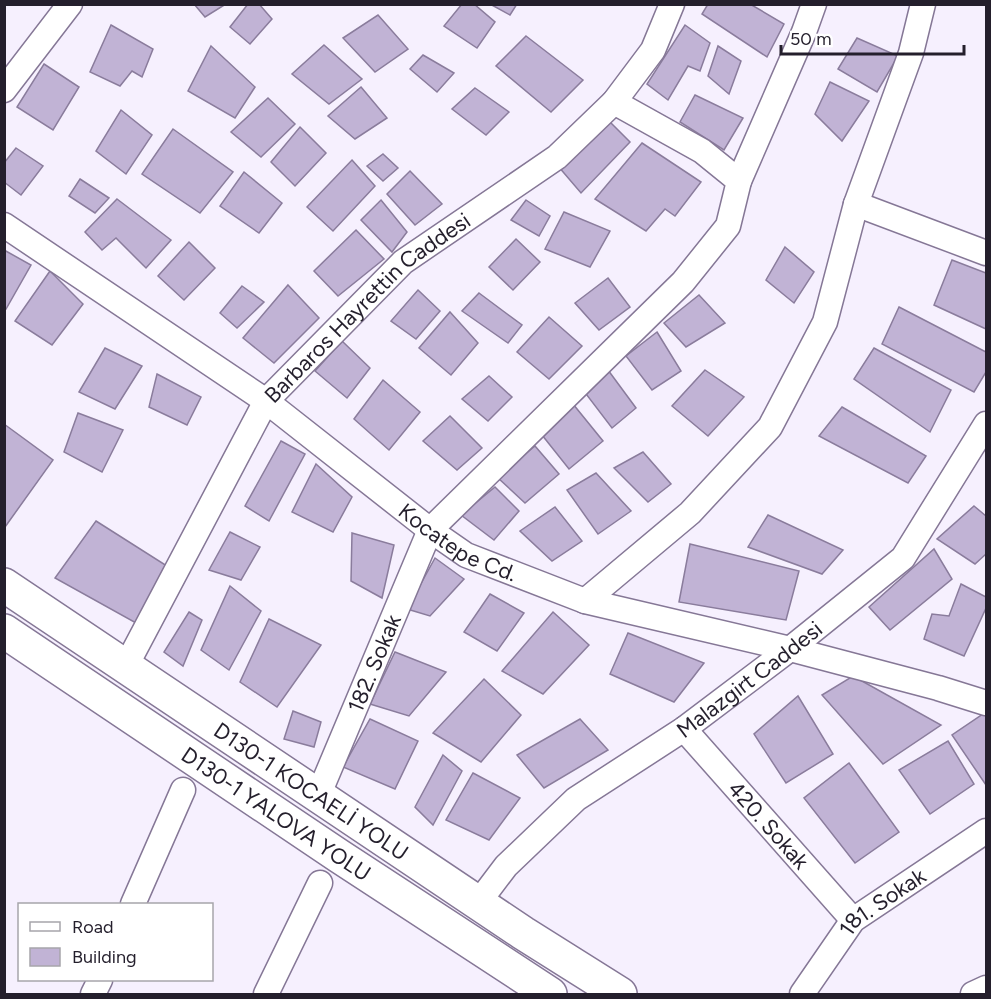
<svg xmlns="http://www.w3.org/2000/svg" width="991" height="999" viewBox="0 0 991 999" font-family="Figtree,sans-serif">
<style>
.building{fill:#c1b3d5;stroke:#8a7c9c;stroke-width:1.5}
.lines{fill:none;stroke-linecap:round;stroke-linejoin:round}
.minor-casing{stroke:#857796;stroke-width:27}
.highway-casing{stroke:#857796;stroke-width:36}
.minor{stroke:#fff;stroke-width:24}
.highway{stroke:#fff;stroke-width:33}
.labels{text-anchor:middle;stroke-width:6;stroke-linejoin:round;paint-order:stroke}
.street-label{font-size:22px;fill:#241f2c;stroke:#fff}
</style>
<rect width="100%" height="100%" fill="#f6f0fe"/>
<g class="building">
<polygon points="194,4 226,4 205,17"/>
<polygon points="248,4 259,4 272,19 250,44 230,27"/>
<polygon points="462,4 474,4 495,22 477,48 444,26"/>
<polygon points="490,4 517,4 510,15"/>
<polygon points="708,4 750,4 784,24 767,57 702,14"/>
<polygon points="378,15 408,49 375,72 343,38"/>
<polygon points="111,25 153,49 142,77 132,71 120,86 90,72"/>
<polygon points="685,25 710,43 700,71 688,66 668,100 647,84"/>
<polygon points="526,36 583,80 551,112 496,66"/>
<polygon points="857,38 898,56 877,92 838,69"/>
<polygon points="324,45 362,79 329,104 292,74"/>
<polygon points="211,46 255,87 235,118 188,91"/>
<polygon points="718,46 741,61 729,94 708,76"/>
<polygon points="423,55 454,73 437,92 410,69"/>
<polygon points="44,64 79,87 53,130 17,107"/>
<polygon points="830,82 869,101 842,141 815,114"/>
<polygon points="361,87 387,118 355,139 328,116"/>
<polygon points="475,88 509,112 486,135 452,109"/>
<polygon points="695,95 743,118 724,150 680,122"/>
<polygon points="268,98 295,124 261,157 231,132"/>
<polygon points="121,110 152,135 126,174 96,151"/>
<polygon points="608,120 630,142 581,193 558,166"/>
<polygon points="300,127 326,153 295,186 271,162"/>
<polygon points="173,129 233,172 200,213 142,174"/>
<polygon points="642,143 701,182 675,216 665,209 646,231 595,199"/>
<polygon points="16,148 43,166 21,195 4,182 4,163"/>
<polygon points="383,154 398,168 383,181 367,166"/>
<polygon points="352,160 375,186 333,231 307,207"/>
<polygon points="410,171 442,204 415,225 387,194"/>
<polygon points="244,172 282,203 259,233 220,206"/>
<polygon points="80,179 109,198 95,213 69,196"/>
<polygon points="117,199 171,240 146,268 116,238 102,250 85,232"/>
<polygon points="381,200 407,232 392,252 361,220"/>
<polygon points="526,200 550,216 539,236 511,220"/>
<polygon points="564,212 610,231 590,267 545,249"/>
<polygon points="356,230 384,259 338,296 314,271"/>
<polygon points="516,239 540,262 513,290 489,267"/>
<polygon points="189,242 215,268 184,300 158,276"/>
<polygon points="785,247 814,272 794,303 766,280"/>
<polygon points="4,250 31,265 6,309 4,308"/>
<polygon points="952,260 986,273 986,329 934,305"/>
<polygon points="50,271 83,304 52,345 15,321"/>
<polygon points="608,278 630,307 599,330 575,303"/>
<polygon points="288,285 319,318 274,363 243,338"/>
<polygon points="242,286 264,302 237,328 220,313"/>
<polygon points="418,290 440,311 416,339 391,321"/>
<polygon points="479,293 522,325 508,343 462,311"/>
<polygon points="699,295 725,323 686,347 664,323"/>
<polygon points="899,307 986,352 986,372 974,392 882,344"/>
<polygon points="450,312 478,343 451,375 419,348"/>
<polygon points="549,317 582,346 549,379 517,352"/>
<polygon points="657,332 681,371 652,390 626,356"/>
<polygon points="342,341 370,368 347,398 315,371"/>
<polygon points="105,348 142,366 115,409 79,392"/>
<polygon points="874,348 951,390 930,432 854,379"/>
<polygon points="608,370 636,408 612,428 583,390"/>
<polygon points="705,370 744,397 708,436 672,406"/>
<polygon points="157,374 201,397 187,425 149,407"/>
<polygon points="489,376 512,397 488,421 462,399"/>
<polygon points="383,380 420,412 389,450 354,419"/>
<polygon points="573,404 603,441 569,469 542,435"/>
<polygon points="842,407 926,456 908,483 819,436"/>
<polygon points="78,413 123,430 102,472 64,452"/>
<polygon points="450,416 482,448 457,470 423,441"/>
<polygon points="4,424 53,460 5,527 4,526"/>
<polygon points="281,441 305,454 269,521 245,506"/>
<polygon points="535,446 559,474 525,503 497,477"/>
<polygon points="643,452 671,484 648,502 614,468"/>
<polygon points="316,464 352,497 333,532 292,512"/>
<polygon points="596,473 631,511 598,534 567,490"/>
<polygon points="495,487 519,511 494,540 461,515"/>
<polygon points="974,506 986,516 986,554 975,564 937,539"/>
<polygon points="555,507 582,541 552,561 520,531"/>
<polygon points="768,515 843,550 822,574 748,547"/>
<polygon points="96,521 167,566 136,623 55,578"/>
<polygon points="230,532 260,547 241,580 209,570"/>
<polygon points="352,533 394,545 382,598 351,581"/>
<polygon points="690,544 799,571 786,620 679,602"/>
<polygon points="934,549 952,579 890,630 869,607"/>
<polygon points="435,558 464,579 430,616 407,609"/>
<polygon points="961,584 986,597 986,608 964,656 924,639 932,614 949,616"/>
<polygon points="230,586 261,611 229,670 201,650"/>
<polygon points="490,594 524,613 497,651 464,632"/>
<polygon points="189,612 202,620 183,666 164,652"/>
<polygon points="553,612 589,645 543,694 502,671"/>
<polygon points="269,619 321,645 277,707 240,682"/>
<polygon points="628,633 704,663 674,702 610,674"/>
<polygon points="395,652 446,672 409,716 370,704"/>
<polygon points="853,676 941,725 883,764 822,695"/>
<polygon points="484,679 521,715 481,762 433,733"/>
<polygon points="798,696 833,754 786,783 754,734"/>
<polygon points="293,711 321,722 314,747 284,739"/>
<polygon points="986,712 986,785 952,735"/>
<polygon points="370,719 418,741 395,789 343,767"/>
<polygon points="580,719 608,750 544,788 517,755"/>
<polygon points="948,741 974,784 930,814 899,770"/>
<polygon points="443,755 462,771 433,825 415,807"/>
<polygon points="849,763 899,832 855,863 804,798"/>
<polygon points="473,773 520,798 489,840 446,820"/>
</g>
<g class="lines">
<g class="minor-casing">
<g id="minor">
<polyline points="4,90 70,4"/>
<polyline points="739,181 804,32 814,4"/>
<polyline points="856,204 986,253"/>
<path id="s1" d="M4,225L266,401L430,530L466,555L585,601L790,649L938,688L986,703"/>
<polyline points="585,601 690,513 770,427 825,322 856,204 911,53 923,4"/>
<path id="s2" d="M126,666L266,401L403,262L557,157L614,102L653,50L672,4"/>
<path id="s3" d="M684,729L853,920"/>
<path id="s4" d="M318,796L430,530L683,282L728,226L739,181L702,151L614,102"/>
<path id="s5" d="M478,903L506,866L576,799L684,729L790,649L903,558L986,424"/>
<polyline points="133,904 183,790"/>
<polyline points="93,994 100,980"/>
<polyline points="266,994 320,883"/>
<path id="s6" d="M802,994L853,920L986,831"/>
<polyline points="973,994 986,988"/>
</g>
</g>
<g class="highway-casing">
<g id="highway">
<path id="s7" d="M4,585L523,933L620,994"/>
<path id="s8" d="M4,631L339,856L550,994"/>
</g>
</g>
<use href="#minor" class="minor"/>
<use href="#highway" class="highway"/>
</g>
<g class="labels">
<g class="street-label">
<text dy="8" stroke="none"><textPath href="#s2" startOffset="438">Barbaros Hayrettin Caddesi</textPath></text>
<text dy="8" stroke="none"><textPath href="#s1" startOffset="555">Kocatepe Cd.</textPath></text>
<text dy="8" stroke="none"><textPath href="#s4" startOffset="144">182. Sokak</textPath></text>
<text dy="8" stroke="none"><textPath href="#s5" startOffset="354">Malazgirt Caddesi</textPath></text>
<text dy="8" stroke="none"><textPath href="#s7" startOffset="370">D130-1 KOCAELİ YOLU</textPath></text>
<text dy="8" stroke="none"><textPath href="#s8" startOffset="328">D130-1 YALOVA YOLU</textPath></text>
<text dy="8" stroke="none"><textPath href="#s3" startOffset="128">420. Sokak</textPath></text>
<text dy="8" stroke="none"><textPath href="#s6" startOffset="124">181. Sokak</textPath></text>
</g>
</g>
<rect width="991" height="999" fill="none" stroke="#241f2c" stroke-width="12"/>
<rect x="18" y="903" width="195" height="78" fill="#ffffff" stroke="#a7a5ab" stroke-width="1.5"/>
<rect x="30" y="922" width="30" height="9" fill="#ffffff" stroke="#a7a5ab" stroke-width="1.5"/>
<text x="72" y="933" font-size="18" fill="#241f2c">Road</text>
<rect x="30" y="948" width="30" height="18" fill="#c1b3d5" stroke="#a7a5ab" stroke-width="1.5"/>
<text x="72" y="963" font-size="18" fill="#241f2c">Building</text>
<path d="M781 45v9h183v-9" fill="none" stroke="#241f2c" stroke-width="3"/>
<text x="790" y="45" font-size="18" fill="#241f2c" stroke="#ffffff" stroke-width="4.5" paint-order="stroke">50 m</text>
</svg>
